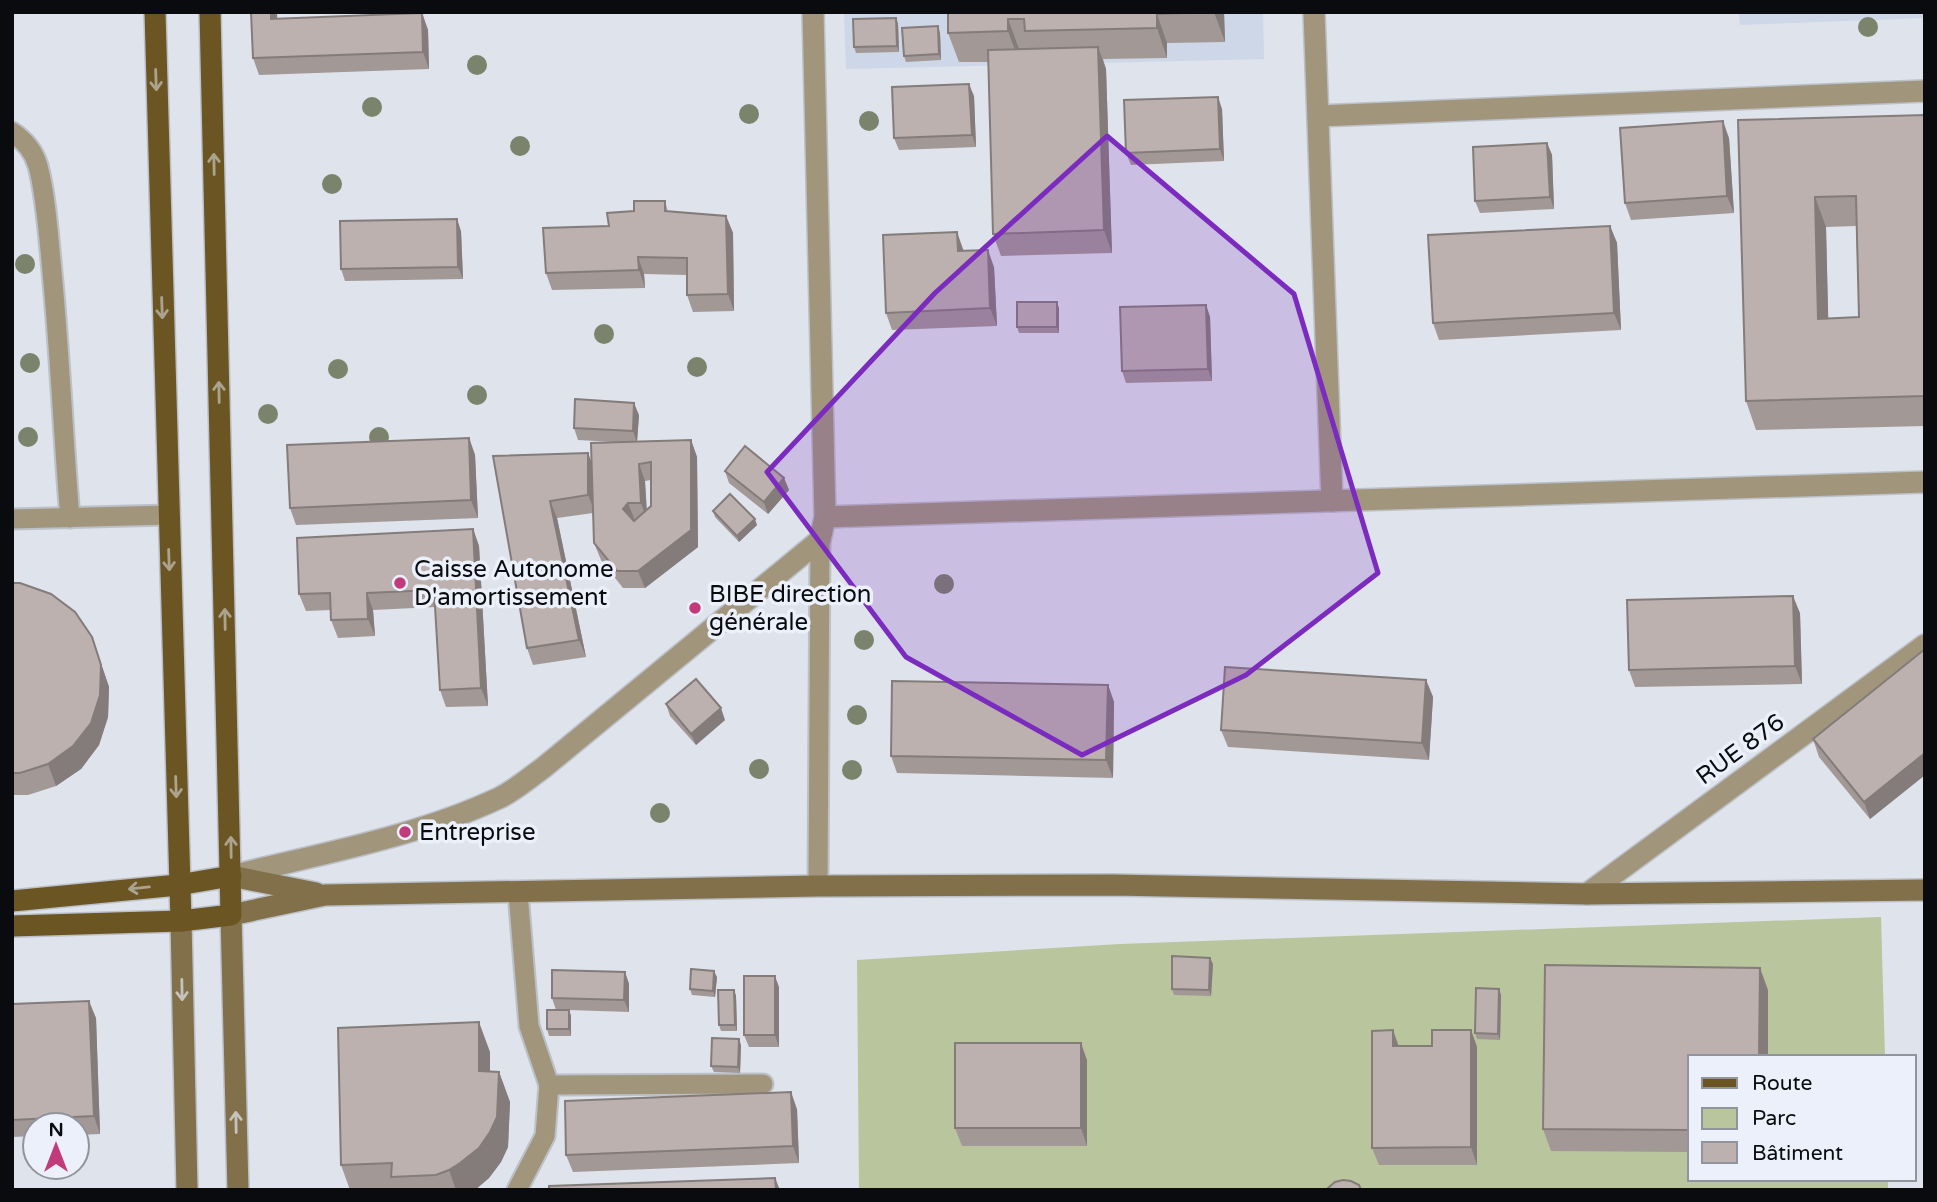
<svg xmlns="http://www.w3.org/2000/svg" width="1937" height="1202" viewBox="0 0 1937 1202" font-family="'Varela Round',sans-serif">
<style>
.built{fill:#ced7e7}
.green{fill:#b8c59d}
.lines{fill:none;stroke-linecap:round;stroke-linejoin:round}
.lane-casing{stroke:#bcc0c8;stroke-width:23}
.street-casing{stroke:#bcc0c8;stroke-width:24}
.secondary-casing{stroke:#bcc0c8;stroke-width:24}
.primary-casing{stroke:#bcc0c8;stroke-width:24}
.lane{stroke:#a1967c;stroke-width:19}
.street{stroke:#a1967c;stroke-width:21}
.secondary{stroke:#81704a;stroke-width:21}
.primary{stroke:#6b5623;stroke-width:21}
.tree{fill:#7b836d}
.wall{fill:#a29896;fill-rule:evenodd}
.shaded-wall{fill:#847c7a}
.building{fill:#bcb1ae;stroke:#847c7a;stroke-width:2;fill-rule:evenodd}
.oneway{stroke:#aba38e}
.oneway2{stroke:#c6c3bc}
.marked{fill:#7b2cbf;fill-opacity:0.2;stroke:#7b2cbf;stroke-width:5;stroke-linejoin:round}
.poi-dot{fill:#c13a79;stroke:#ebf0fa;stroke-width:2.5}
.labels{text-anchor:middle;stroke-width:7;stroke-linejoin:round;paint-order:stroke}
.poi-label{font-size:24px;fill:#0a0b0e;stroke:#ebf0fa;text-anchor:start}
.street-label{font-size:24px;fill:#0a0b0e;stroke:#ebf0fa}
</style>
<rect width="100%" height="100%" fill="#dee3ec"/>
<g class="built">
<polygon points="844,12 1263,12 1264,59 846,69"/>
<polygon points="1739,12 1925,12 1925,18 1740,25"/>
</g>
<polygon class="green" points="1881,917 1885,1057 1690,1057 1690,1179 1888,1179 1888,1190 859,1190 857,960 1120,944"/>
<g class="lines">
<g class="lane-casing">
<g id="lane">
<path d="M12,132C24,140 34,152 38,166C46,196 49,240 52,272C60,354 63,436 70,518"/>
<polyline points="12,519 168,515"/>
<polyline points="818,886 820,540"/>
<polyline points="518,893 529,1026 549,1085 763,1084"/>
<polyline points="517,1190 545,1136 549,1085"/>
</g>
</g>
<g class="street-casing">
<g id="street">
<polyline points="1314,12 1332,501"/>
<polyline points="1318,116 1925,91"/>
<polyline points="825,517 1925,482"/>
<path d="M231,876C319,854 416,837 499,798C514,791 529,778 543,768L820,540L825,517L813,12"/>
<polyline points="1587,894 1925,645"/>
</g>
</g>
<g class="secondary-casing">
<g id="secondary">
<polyline points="231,876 316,893"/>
<polyline points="181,921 187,1190"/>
<polyline points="238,1190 231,915 325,895 818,886 1113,885 1587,894 1925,890"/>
</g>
</g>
<g class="primary-casing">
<g id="primary">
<polyline points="155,12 181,921"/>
<polyline points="12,901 178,885 231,876"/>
<polyline points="12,926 181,921 231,915 210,12"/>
</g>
</g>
<use href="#lane" class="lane"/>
<use href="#street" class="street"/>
<use href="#secondary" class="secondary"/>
<use href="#primary" class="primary"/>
</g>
<g class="tree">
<circle cx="1868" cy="27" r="10"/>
<circle cx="477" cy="65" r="10"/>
<circle cx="372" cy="107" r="10"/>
<circle cx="749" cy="114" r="10"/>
<circle cx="869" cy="121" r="10"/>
<circle cx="520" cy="146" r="10"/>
<circle cx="332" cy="184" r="10"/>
<circle cx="25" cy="264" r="10"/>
<circle cx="604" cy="334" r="10"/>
<circle cx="30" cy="363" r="10"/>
<circle cx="697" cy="367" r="10"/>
<circle cx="338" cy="369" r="10"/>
<circle cx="477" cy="395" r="10"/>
<circle cx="268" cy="414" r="10"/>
<circle cx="28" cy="437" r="10"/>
<circle cx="379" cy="437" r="10"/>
<circle cx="944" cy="584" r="10"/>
<circle cx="864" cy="640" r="10"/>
<circle cx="857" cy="715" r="10"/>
<circle cx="759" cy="769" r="10"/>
<circle cx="852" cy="770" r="10"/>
<circle cx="660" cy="813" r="10"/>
</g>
<g class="wall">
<polygon points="277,12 277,19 422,13 428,30 429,69 259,75 253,58"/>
<polygon points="948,12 1224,12 1225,42 1167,43 1167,58 1103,59 1106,69 1112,253 1001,256 993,234 988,62 959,62 948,33"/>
<polygon points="896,18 898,24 899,52 856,53 854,47"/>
<polygon points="940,33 941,60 906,62 904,56"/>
<polygon points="974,96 976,147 899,150 894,138"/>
<polygon points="1222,109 1224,161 1131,165 1126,153"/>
<path d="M1925,115V426L1756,430L1746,401L1738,120ZM1856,226L1859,317L1828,318L1826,227Z"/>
<polygon points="1729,138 1734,213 1631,220 1625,203"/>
<polygon points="1547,143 1552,155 1554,209 1480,213 1475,201"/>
<polygon points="665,201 668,212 726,216 733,233 734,311 693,312 687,295 687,275 644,274 645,288 552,290 546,273 634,211"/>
<polygon points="1610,226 1617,243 1621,330 1439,340 1433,323"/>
<polygon points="461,231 463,279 345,281 341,269"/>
<polygon points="963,249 964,251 994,267 997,326 892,330 886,313"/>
<polygon points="1206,305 1210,317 1212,381 1126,383 1122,371"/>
<polygon points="1059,308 1059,333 1019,333 1017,327"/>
<path d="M639,415L637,441L691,440L697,457L698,547L645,588H623L601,560L594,543L593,513L557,518L586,657L533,665L527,648L493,456L592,463L614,442L578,440L574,428ZM651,480V506L647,510L645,481Z"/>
<polygon points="469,438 475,455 478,518 296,525 290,508"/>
<polygon points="725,471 784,478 789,490 768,514 729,483"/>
<polygon points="713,511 757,525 739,542 715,517"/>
<polygon points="473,529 479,546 488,706 446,707 440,690 435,607 373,610 375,636 338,638 331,620 331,610 306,611 299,594"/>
<polygon points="12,583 92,637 109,687 108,717 99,745 81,769 56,786 28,795 12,795"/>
<polygon points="1800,613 1802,684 1635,687 1629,670"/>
<polygon points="1925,649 1925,775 1870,819 1819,757 1813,739"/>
<polygon points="1426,680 1433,697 1429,760 1228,747 1221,730"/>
<polygon points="1108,685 1114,702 1113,778 897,773 891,756"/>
<polygon points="666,704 725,720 696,745 670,716"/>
<polygon points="1213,964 1211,996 1174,995 1172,989"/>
<polygon points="625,972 629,984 629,1012 569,1010 571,1016 571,1036 549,1036 547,1029 556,1010 552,998"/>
<polygon points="717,977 715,997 692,995 690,989"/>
<polygon points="779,987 779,1047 749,1047 744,1035"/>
<polygon points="1499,989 1501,995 1500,1040 1477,1039 1475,1033"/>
<polygon points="734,990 736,996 737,1031 721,1031 719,1025"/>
<polygon points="1768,990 1690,1057 1690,1152 1551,1151 1543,1129"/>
<polygon points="12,1004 96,1018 100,1134 77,1135 77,1125 35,1125 35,1136 12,1137"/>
<polygon points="1471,1030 1477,1047 1477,1165 1379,1165 1372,1148 1399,1046 1432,1046"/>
<polygon points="741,1045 740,1073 714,1072 711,1066"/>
<polygon points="490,1052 490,1071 499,1072 510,1102 508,1147 501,1162 489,1178 475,1190 350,1190 341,1165"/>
<polygon points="1087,1060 1087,1146 962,1146 955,1128"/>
<polygon points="797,1109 799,1163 573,1172 566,1155"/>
</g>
<g class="shaded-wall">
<polygon points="271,12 277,12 278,36 271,19"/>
<polygon points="1214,12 1224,12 1225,42"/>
<polygon points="422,13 428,30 429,69 423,52"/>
<polygon points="1157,14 1167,43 1167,58 1157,28"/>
<polygon points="896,18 898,24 899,52 897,46"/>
<polygon points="1008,19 1019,49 1019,61 1008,31"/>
<polygon points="938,26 940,33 941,60 939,54"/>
<polygon points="1098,47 1106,69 1112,253 1104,230"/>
<polygon points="969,84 974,96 976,147 972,135"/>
<polygon points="1218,97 1222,109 1224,161 1220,149"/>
<polygon points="1723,121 1729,138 1734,213 1727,196"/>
<polygon points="1547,143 1552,155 1554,209 1550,197"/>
<polygon points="1815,197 1826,227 1829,348 1818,319"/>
<polygon points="726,216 733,233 734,311 728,294"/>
<polygon points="457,219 461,231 463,279 458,267"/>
<polygon points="1610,226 1617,243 1621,330 1614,313"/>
<polygon points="957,232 963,249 964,268 958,251"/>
<polygon points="988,250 994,267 997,326 990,308"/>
<polygon points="638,257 644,274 645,288 639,270"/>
<polygon points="1057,302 1059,308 1059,333 1057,327"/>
<polygon points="1206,305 1210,317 1212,381 1208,369"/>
<polygon points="634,403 639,415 637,443 633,431"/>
<polygon points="469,438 475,455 478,518 471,500"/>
<polygon points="691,440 697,457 698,547 645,588 638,571"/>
<polygon points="588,453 595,471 595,512 588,495"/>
<polygon points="639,464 645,481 647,520 641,503"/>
<polygon points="784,478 789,490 768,514 764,502"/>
<polygon points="550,501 557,518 586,657 579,640"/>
<polygon points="628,503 635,521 623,509"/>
<polygon points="755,519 757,525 739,542 737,536"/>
<polygon points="473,529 479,546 488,706 481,688"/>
<polygon points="367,593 373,610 375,636 368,619"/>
<polygon points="1793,596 1800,613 1802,684 1795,666"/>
<polygon points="92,637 109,687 108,717 99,745 81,769 56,786 48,764"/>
<polygon points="1426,680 1433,697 1429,760 1422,743"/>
<polygon points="1108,685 1114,702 1113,778 1106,760"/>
<polygon points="721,708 725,720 696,745 691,734"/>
<polygon points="1925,753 1925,775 1870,819 1864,802"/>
<polygon points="1210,958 1213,964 1211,996 1209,990"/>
<polygon points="1760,968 1768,990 1768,1057 1759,1057"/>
<polygon points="714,971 717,977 715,997 713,991"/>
<polygon points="625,972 629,984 629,1012 624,1000"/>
<polygon points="775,976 779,987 779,1047 775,1035"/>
<polygon points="1499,989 1501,995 1500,1040 1498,1034"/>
<polygon points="734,990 736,996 737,1031 735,1025"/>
<polygon points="89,1001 96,1018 100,1134 94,1116"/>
<polygon points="569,1010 571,1016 571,1036 569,1029"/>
<polygon points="479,1022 490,1052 490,1100 479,1071"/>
<polygon points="1393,1030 1399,1047 1393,1046"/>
<polygon points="1471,1030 1477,1047 1477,1165 1471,1147"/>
<polygon points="739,1039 741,1045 740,1073 738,1067"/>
<polygon points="1081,1043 1087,1060 1087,1146 1081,1128"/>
<polygon points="499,1072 510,1102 508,1147 501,1162 489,1178 475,1190 456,1190 449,1170"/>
<polygon points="791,1092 797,1109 799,1163 793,1146"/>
<polygon points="775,1178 780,1190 776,1190"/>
</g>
<g class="building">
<polygon points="251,12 271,12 271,19 422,13 423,52 253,58"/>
<polygon points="948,12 1214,12 1157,14 1157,28 1025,31 1024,19 1008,19 1008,31 948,33"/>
<polygon points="896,18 897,46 854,47 853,19"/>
<polygon points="938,26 939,54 904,56 902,28"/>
<polygon points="1098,47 1104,230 993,234 988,50"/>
<polygon points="969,84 972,135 894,138 892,87"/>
<polygon points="1218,97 1220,149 1126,153 1124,100"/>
<path d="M1925,115V396L1746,401L1738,120ZM1856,196L1859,317L1818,319L1815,197Z"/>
<polygon points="1723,121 1727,196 1625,203 1620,128"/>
<polygon points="1547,143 1550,197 1475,201 1473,147"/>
<polygon points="634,201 665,201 665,211 726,216 728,294 687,295 687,258 638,257 639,270 546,273 543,228 609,226 607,213 634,211"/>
<polygon points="457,219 458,267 341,269 340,221"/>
<polygon points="1610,226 1614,313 1433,323 1428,235"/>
<polygon points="957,232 958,251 988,250 990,308 886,313 883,235"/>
<rect x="1017" y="302" width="40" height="25"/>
<polygon points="1206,305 1208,369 1122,371 1120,307"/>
<polygon points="575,399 634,403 633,431 574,428"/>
<polygon points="469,438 471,500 290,508 287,445"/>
<path d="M691,440V530L638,571H617L594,543L591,443ZM651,462V506L634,521L623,509L628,503H641L639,464Z"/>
<polygon points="745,446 784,478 764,502 725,471"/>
<polygon points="588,453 588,495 550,501 579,640 527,648 493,456"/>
<polygon points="730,494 755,519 737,536 713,511"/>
<polygon points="473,529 481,688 440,690 434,590 367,593 368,619 331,620 330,593 299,594 297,538"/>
<polygon points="12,583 20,583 51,594 75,612 92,637 101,665 100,695 91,723 73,746 48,764 20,773 12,773"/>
<polygon points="1793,596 1795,666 1629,670 1627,600"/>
<polygon points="1925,649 1925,753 1864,802 1813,739"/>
<polygon points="1225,667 1426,680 1422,743 1221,730"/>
<polygon points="696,679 721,708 691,734 666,704"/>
<polygon points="892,681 1108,685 1106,760 891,756"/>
<polygon points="1172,956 1210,958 1209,990 1172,989"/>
<polygon points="1545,965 1760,968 1759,1057 1690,1057 1690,1130 1543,1129"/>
<polygon points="691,969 714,971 713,991 690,989"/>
<polygon points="552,970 625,972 624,1000 552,998"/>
<rect x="744" y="976" width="31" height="59"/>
<polygon points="1476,988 1499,989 1498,1034 1475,1033"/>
<polygon points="718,990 734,990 735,1025 719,1025"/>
<polygon points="89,1001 94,1116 12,1120 12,1004"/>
<rect x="547" y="1010" width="22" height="19"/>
<polygon points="479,1022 479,1071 499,1072 497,1117 490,1132 479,1148 460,1163 449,1170 436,1175 391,1177 392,1163 341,1165 338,1028"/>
<polygon points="1393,1030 1393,1046 1432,1046 1432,1030 1471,1030 1471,1147 1372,1148 1372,1031"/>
<polygon points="712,1038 739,1039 738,1067 711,1066"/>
<rect x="955" y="1043" width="126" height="85"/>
<polygon points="791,1092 793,1146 566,1155 565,1101"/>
<polygon points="775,1178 776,1190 549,1190 549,1186"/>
<polygon points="1343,1180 1351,1181 1359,1185 1361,1190 1328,1190 1328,1188 1335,1182"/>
</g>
<defs><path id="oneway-shaft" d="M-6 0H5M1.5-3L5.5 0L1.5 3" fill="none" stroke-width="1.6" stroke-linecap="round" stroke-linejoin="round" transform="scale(1.75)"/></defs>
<g class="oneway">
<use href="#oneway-shaft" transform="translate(156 80) rotate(88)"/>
<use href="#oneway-shaft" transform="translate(214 164) rotate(-91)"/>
<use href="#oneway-shaft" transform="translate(162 308) rotate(88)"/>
<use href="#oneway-shaft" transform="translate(219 392) rotate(-91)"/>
<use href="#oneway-shaft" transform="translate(169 560) rotate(88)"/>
<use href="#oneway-shaft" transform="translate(225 619) rotate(-91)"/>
<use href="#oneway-shaft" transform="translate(176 787) rotate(88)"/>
<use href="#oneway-shaft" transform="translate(231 847) rotate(-91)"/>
<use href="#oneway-shaft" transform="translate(139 888) rotate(174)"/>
</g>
<g class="oneway2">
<use href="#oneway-shaft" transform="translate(182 990) rotate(89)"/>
<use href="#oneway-shaft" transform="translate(236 1122) rotate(-91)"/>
</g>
<path class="marked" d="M1107,136L1294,294L1378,573L1246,675L1082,755L906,657L767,472L935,293Z"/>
<g class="poi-dot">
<circle cx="400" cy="583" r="7"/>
<circle cx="695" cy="608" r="7"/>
<circle cx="405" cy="832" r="7"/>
</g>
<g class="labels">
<g class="poi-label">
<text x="414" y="577">Caisse Autonome<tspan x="414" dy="28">D'amortissement</tspan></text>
<text x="709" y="602">BIBE direction<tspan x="709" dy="28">générale</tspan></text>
<text x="419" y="840">Entreprise</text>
</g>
<g class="street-label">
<text transform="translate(1740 749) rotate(-36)" y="8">RUE 876</text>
</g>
</g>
<rect width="1937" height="1202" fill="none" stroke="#0a0b0e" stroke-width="28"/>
<rect x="1688" y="1055" width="228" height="126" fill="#ebf0fa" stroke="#91949c" stroke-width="2"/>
<rect x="1702" y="1078" width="35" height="10" fill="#6b5623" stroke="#91949c" stroke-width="2"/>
<text x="1752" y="1090" font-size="21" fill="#0a0b0e">Route</text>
<rect x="1702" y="1108" width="35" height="21" fill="#b8c59d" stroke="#91949c" stroke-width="2"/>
<text x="1752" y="1125" font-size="21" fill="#0a0b0e">Parc</text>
<rect x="1702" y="1142" width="35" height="21" fill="#bcb1ae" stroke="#91949c" stroke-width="2"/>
<text x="1752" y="1160" font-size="21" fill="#0a0b0e">Bâtiment</text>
<g transform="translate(56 1146)"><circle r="33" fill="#ebf0fa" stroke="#91949c" stroke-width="2"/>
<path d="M0-5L12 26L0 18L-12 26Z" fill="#c13a79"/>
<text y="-10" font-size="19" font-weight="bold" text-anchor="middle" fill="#0a0b0e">N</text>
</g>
</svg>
